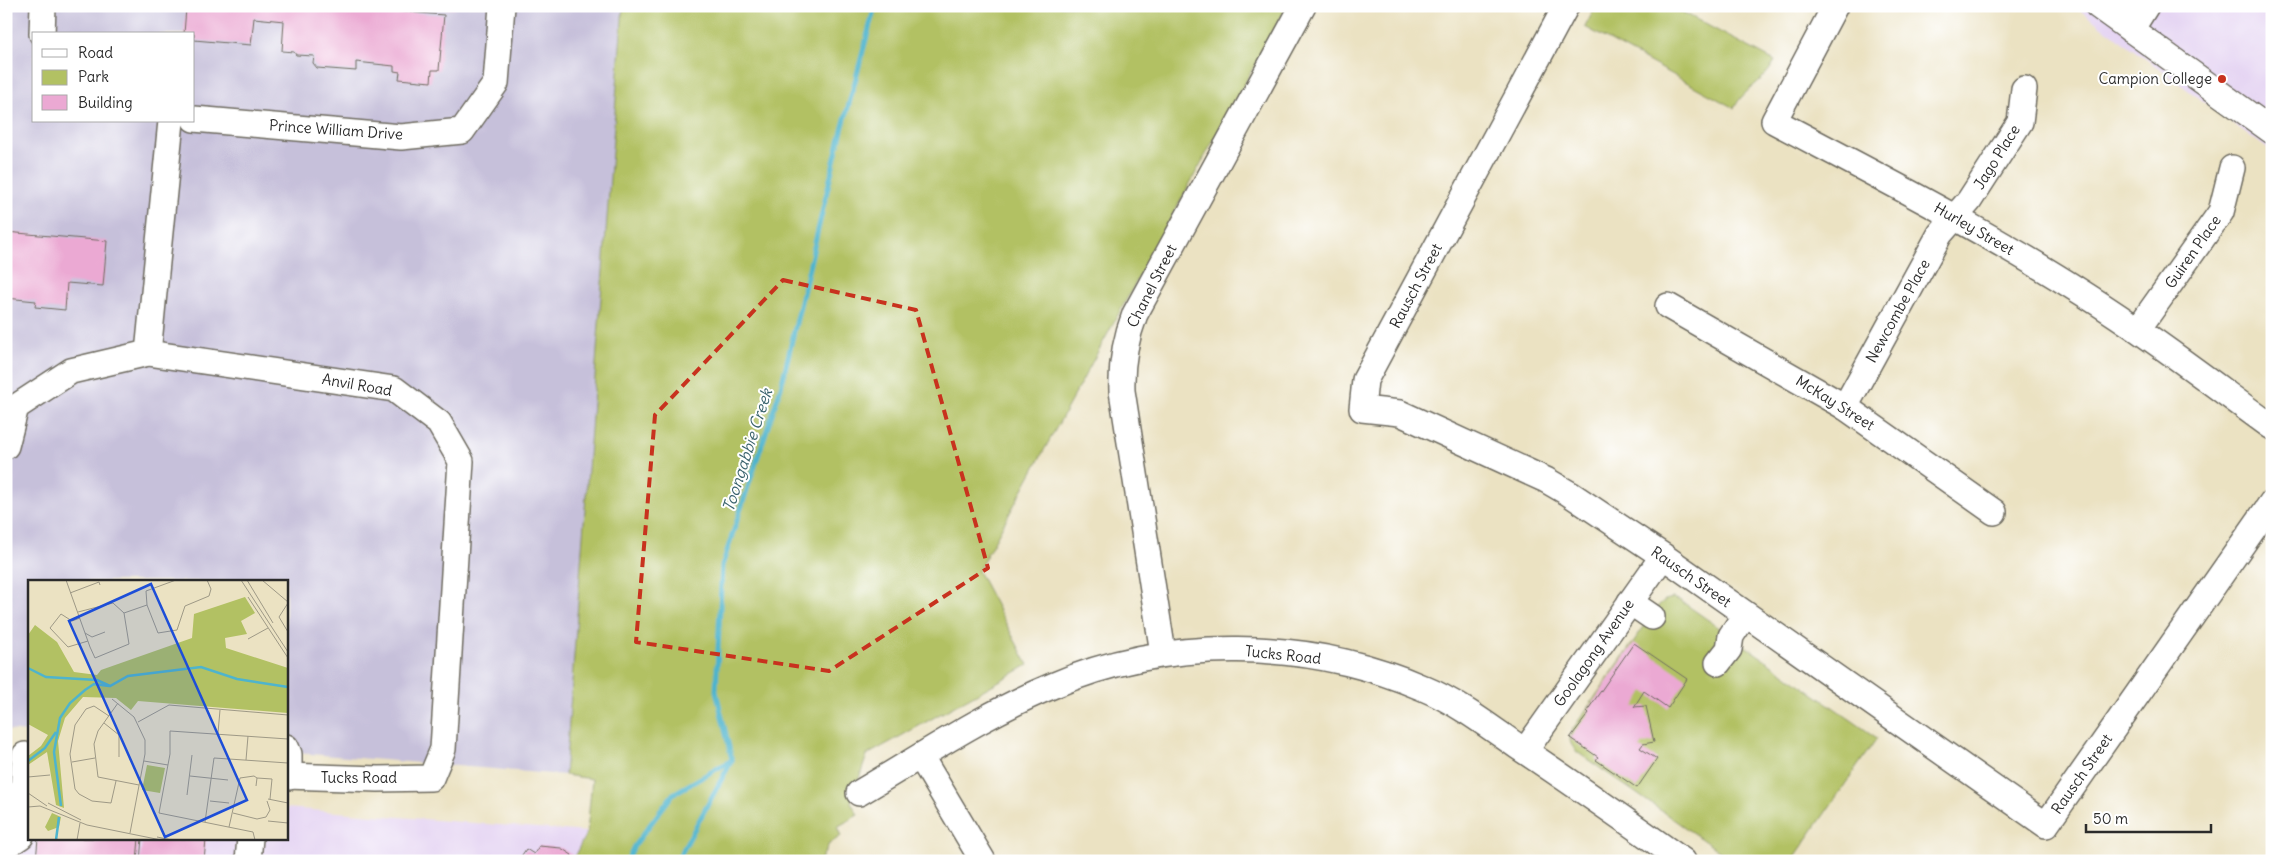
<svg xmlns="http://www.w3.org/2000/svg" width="2278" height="867" viewBox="0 0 2278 867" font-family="Delius,sans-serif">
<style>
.built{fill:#e4d3f2}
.industrial{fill:#c6c0da;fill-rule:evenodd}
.green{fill:#b2c163;stroke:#6e7647}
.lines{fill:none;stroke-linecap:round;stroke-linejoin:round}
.stream{stroke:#4eb4cd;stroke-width:5}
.building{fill:#eba9d3}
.minor-casing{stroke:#6e6b60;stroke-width:28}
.minor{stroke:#fff;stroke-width:25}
.marked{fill:none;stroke:#c8321e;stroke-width:4;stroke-dasharray:10 6;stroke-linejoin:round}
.poi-dot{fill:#c8321e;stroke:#fff;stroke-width:2}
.labels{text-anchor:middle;stroke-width:4;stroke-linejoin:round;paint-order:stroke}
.poi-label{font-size:15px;fill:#2b2b2b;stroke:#fff;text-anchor:end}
.street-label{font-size:15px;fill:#2b2b2b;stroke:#fff}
.water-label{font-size:16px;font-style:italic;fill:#39626c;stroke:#fff}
.inset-river{fill:none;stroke:#4eb4cd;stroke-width:2.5}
.inset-road{fill:none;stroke:#9e9986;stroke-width:1}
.view{fill:#1d4ed8;fill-opacity:0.15;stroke:#1d4ed8;stroke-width:2.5}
.inset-edge{fill:none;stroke:#2b2b2b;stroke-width:2.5}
</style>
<rect width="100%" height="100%" fill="#fff"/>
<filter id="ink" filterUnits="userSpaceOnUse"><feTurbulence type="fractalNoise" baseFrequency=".02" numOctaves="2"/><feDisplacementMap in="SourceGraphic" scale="10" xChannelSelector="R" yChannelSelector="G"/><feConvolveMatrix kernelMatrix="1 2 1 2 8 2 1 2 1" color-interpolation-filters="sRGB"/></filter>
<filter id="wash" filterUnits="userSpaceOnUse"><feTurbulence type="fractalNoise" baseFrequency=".0096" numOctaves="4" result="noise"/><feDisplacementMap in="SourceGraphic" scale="20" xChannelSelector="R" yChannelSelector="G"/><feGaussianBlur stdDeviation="1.12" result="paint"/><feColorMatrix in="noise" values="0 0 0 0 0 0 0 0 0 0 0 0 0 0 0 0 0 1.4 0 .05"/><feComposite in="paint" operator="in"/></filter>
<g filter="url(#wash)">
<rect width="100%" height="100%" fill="#ebe2c2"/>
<g class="built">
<polygon points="2074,6 2272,6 2272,152"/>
<polygon points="6,786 29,788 29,838 286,838 286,808 587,832 572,861 6,861"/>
</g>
<path class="industrial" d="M6,6H623L565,775L286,752V581H29V732L6,730ZM34,34H194V121H34Z"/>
<g class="green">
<polygon points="623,6 1287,6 978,571 1028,665 867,755 851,802 858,815 837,827 841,836 829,844 820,861 572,861 587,832 592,779 565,775"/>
<path d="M1596,6H1671L1775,61C1763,84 1745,87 1734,108L1585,27Z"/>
<path d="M1673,598L1681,601L1877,738L1792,861H1733L1577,752C1570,744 1568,740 1572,730L1659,605L1665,600Z"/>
</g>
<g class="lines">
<g class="stream">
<polyline points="627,861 634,846 673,794 732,760 716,691 722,566 781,387 837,149 875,6"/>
<polyline points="677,861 732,760"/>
</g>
</g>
<g id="blocks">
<g class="building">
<polygon points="179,6 369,6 369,9 444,15 439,70 432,70 431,82 399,79 400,72 394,71 394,66 356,62 356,71 317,68 313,63 314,56 296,55 294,52 282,51 284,21 254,18 251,45 194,40 194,34 184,34 186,8"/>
<polygon points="435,6 455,6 454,9"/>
<polygon points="6,232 107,241 103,286 67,283 65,310 35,307 36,301 6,298"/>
<polygon points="1634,643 1687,679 1668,708 1644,691 1634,707 1646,706 1654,742 1643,744 1640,748 1657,759 1637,788 1596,760 1598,757 1570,738 1589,713 1587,711"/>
<polygon points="38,838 139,838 137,861 36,861"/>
<polygon points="142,838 206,839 204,861 140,861"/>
<polygon points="539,846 561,848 572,855 569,861 518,861 526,849 534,854"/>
</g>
</g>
</g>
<g filter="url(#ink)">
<use href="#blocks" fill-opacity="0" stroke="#6e6b60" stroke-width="1"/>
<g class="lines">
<g class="minor-casing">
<g id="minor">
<polyline points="1566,6 1365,380 1362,409 1400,413 1546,480 1570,494 1663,556 2046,825 2272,502"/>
<path d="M1835,6L1774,121C1878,176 1984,230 2084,294C2149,335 2210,382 2272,427"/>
<polyline points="2098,6 2272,131"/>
<polyline points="2131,30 2146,6"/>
<polyline points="42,34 43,6"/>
<polyline points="194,119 401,137 462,131 496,83 502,6"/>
<polyline points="1668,306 1845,407 1994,512"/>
<polyline points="2138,329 2221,212 2232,168"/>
<polyline points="148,353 171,121"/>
<polyline points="1845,407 1940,234 1969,201 2020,122 2024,89"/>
<polyline points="6,446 16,407 71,371 148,353 394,389 439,423 461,461 443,749 431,778 378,779 286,776"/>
<polyline points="1630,602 1652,617"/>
<path d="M1163,653L1122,391C1121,364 1125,340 1135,314L1303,6"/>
<polyline points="1718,663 1729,649 1731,636 1745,615"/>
<polyline points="286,747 289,754 289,777"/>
<polyline points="1525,751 1663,556"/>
<polyline points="921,757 983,861"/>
<path d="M859,793C922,756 984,714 1052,686C1167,636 1308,638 1423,688C1457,702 1487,725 1517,746C1573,783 1628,822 1683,861"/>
<polyline points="6,846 21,836 25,755"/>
<polyline points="248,861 250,838"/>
</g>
</g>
<use href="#minor" class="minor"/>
</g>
</g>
<path class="marked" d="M783,280L916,310L988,568L829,671L636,642L655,415Z"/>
<circle class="poi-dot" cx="2222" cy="79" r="5"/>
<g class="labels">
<g class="poi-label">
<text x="2212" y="84">Campion College</text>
</g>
<g class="street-label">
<text transform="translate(336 130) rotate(4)" y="5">Prince William Drive</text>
<text transform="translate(1997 157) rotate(-58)" y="5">Jago Place</text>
<text transform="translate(1974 229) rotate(30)" y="5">Hurley Street</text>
<text transform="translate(2193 252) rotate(-55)" y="5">Guiren Place</text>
<text transform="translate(1152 286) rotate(-63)" y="5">Chanel Street</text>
<text transform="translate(1416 286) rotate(-62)" y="5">Rausch Street</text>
<text transform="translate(1898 311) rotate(-61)" y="5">Newcombe Place</text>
<text transform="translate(357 385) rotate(10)" y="5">Anvil Road</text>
<text transform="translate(1835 403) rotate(32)" y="5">McKay Street</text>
<text transform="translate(1691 577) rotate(35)" y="5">Rausch Street</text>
<text transform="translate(1594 653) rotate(-55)" y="5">Goolagong Avenue</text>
<text transform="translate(1283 655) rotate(6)" y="5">Tucks Road</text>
<text transform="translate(2082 774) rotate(-55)" y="5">Rausch Street</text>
<text x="359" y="783">Tucks Road</text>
</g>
<g class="water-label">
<text transform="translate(747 450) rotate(-72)" y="6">Toongabbie Creek</text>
</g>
</g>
<g transform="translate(28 580)">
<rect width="260" height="260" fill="#ebe2c2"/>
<path d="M217,17L227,33L213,41L219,54L197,58L198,68L260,88V133L110,121L103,130L88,118L55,117L37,138L30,161L36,228L28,225L19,172L0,185V176L13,166L20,155L0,144V55L7,45L29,62L46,92L69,95L73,90L164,58L166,34ZM119,185L137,188L132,213L114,210ZM24,233L33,237L31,247L20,251L17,247Z" fill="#b2c163"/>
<path class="inset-river" d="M0,88L18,97L69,100L82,106L100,96L173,87L209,99L260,107M0,181L17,168L28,152M33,226L26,172L32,138L42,123L57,110L66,104L81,106M28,260L31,237"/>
<path class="inset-road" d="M38,0L62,67L67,78L101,64L96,33L85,23L50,32M148,0L118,11L119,25L130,53L149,50L157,26L181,16L183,9L179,0M213,0L260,72M219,0L245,43M234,0L260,22M42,13L71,2L72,5M220,17L260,78M260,23L251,37L260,52M96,33L119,25M52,38L44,41L33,34L22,48L40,67L60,61M57,53L64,57L77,52M220,59L240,48M84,119L106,137L117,160V174L102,253M90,123L70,151L66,164L70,197L111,205M81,136L66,126L58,129L47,145L42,174L47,209L51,214L64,221L83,223L88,201M110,142L141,125L260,135M76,143L91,155V177M190,153L192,130M218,180L220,156M116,181L140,185M44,182L67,178M162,196L200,200M0,197L22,195M229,198L244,199L242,219M0,213L19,226M159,215L164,175M240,219L260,223M182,221L201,223M20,223L53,240M0,227L12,226L59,245L133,260M205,233L229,239L238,237L242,230L239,221M240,241L260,243M177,242L186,178L260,183M201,247L212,198L226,196L229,198L228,206M129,257L144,260M49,260L52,243M227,260L225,252L131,233L142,174V151L260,159"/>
<path class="view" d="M123,4L219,220L137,257L41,41Z"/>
<rect width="260" height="260" class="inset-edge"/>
</g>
<rect width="2278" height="867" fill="none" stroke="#fff" stroke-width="25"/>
<rect x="32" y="32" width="162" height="90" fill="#ffffff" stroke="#aaaaaa"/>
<rect x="42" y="49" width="25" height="8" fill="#ffffff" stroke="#aaaaaa"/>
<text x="78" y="58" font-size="15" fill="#2b2b2b">Road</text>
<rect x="42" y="70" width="25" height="15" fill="#b2c163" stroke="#aaaaaa"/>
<text x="78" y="82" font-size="15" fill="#2b2b2b">Park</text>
<rect x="42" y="95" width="25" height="15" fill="#eba9d3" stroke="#aaaaaa"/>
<text x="78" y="108" font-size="15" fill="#2b2b2b">Building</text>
<path d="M2086 824v8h125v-8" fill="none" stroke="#2b2b2b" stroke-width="2.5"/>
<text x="2093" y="824" font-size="15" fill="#2b2b2b" stroke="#ffffff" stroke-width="4" paint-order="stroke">50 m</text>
</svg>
